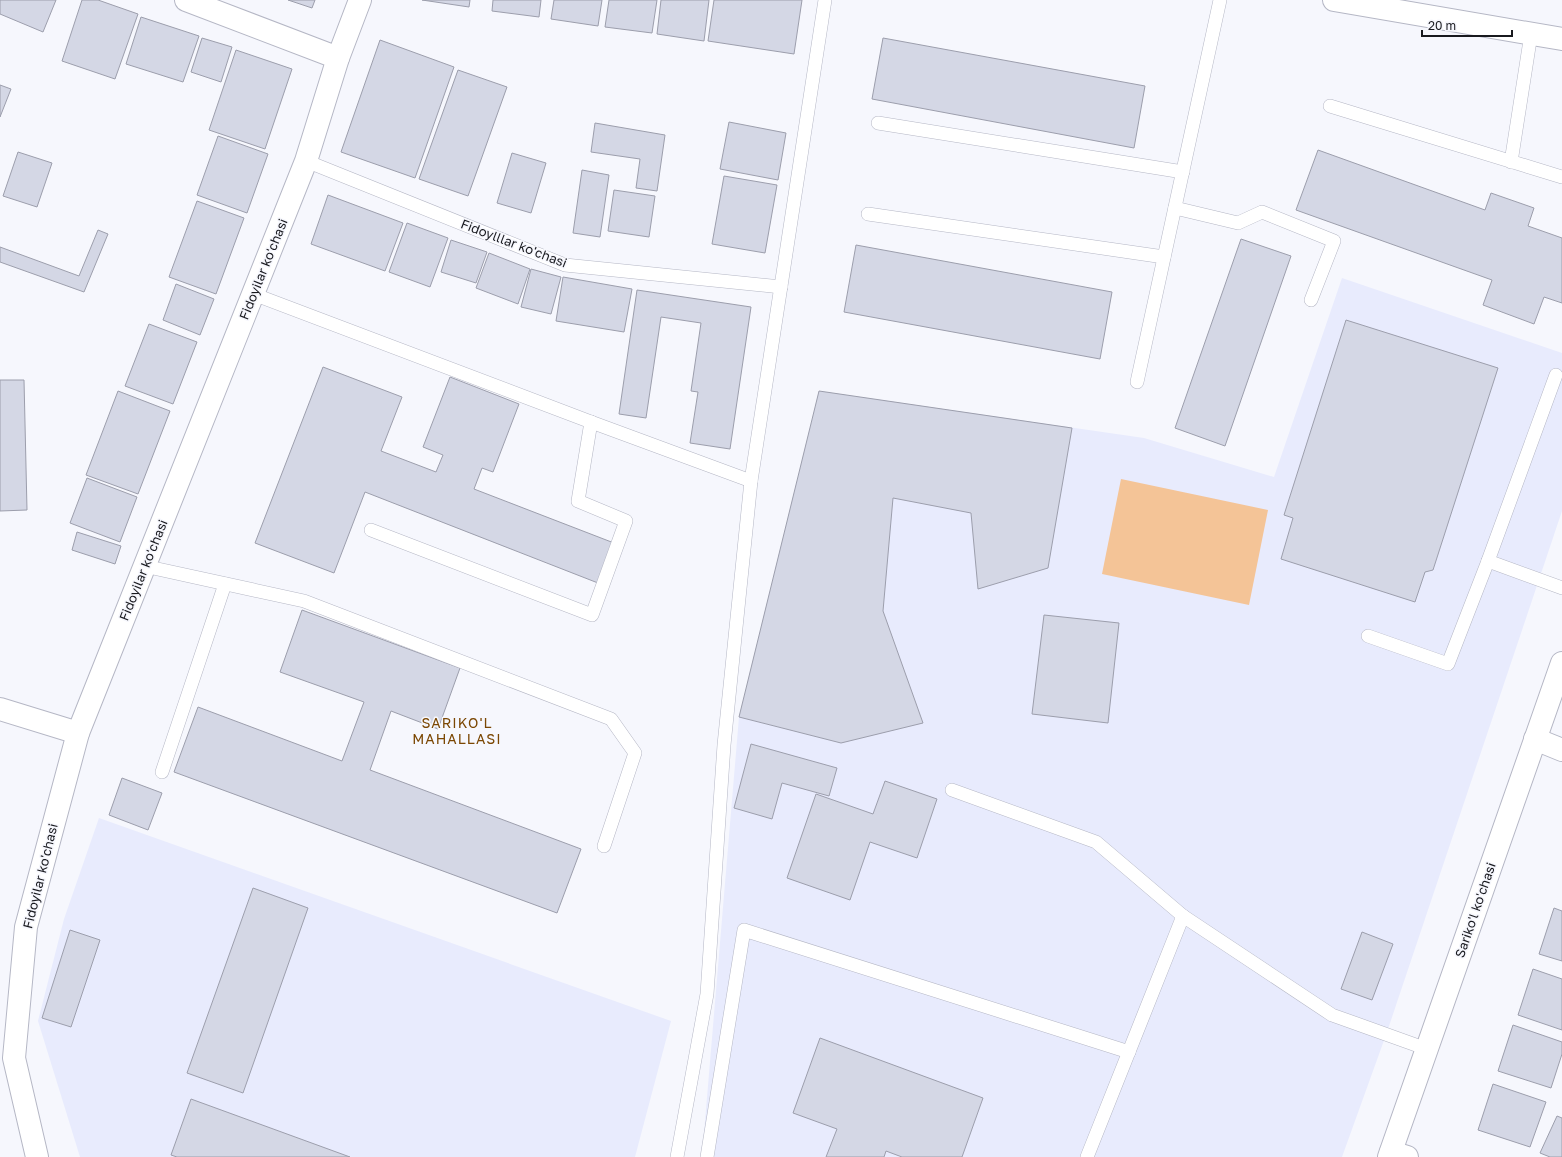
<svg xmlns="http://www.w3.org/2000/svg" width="1562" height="1157" viewBox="0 0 1562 1157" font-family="'Golos Text',sans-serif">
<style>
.built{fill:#e8ebfd}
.green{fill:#f4c497}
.building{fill:#d4d7e5;stroke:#9c9eac}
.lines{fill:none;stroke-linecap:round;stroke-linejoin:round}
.lane-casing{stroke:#b5b7c5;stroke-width:14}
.street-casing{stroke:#b5b7c5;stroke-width:24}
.secondary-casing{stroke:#b5b7c5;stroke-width:24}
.lane{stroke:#fff;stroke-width:13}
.street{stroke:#fff;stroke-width:22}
.secondary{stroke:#fff;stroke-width:22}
.labels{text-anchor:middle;stroke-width:3;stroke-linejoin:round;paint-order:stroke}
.street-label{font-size:13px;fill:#18191e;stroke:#f6f7fd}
.neighbourhood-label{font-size:14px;letter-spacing:1px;fill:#7b4703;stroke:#f6f7fd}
</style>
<rect width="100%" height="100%" fill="#f6f7fd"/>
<g class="built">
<polygon points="1342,278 1562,353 1562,511 1387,1032 1342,1157 702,1157 739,717 819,391 1144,438 1274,477"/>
<polygon points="99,818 671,1021 635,1157 80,1157 38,1021 64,919"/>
</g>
<polygon class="green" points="1121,479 1268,510 1249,605 1102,574"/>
<g class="building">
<polygon points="0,0 56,0 43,32 0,14"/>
<polygon points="82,0 98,0 138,14 115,79 62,61"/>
<polygon points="288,0 315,0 312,8"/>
<polygon points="422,0 470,0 469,7"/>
<polygon points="493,0 541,0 539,17 492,11"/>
<polygon points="554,0 602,0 598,26 551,19"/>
<polygon points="609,0 657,0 652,33 605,27"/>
<polygon points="661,0 709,0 704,41 657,34"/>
<polygon points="714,0 802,0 794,54 708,41"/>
<polygon points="141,17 199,36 183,82 126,64"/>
<polygon points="202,38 232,47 221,82 191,72"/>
<polygon points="883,38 1145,86 1134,148 872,99"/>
<polygon points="380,40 454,67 415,178 341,152"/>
<polygon points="236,50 292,69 265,149 209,130"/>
<polygon points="458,70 507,87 468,196 419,179"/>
<polygon points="0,85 11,89 0,117"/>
<polygon points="729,122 786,133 778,180 720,169"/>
<polygon points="595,123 665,135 657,191 636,188 640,159 591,152"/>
<polygon points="218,136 268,154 247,213 197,195"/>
<polygon points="1318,150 1485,210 1491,193 1534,208 1528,226 1562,238 1562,303 1544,297 1534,324 1483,305 1492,280 1296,210"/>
<polygon points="18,152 52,163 37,207 3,196"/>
<polygon points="512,153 546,163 531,213 497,203"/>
<polygon points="582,170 609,175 600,237 573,233"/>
<polygon points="724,176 777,185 765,253 712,244"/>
<polygon points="614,190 655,196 649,237 608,231"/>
<polygon points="328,195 403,223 385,271 311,244"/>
<polygon points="197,201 244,218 216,294 169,277"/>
<polygon points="407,223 448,238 430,287 389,272"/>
<polygon points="98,230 108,234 84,292 0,262 0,247 79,276"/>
<polygon points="1241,239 1291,256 1225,446 1175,428"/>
<polygon points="451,240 487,252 476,283 441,272"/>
<polygon points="856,245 1112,292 1100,359 844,312"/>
<polygon points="489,253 530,269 518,304 476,288"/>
<polygon points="531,269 561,277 551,314 521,307"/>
<polygon points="563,277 632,289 624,332 556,321"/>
<polygon points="176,284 214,299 200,335 163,320"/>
<polygon points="637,290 751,307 730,449 690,443 698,392 691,391 701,323 661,317 646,418 619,414"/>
<polygon points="1346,320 1498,368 1433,570 1425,572 1415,602 1281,559 1293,518 1284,515"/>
<polygon points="149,324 197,342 173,404 125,386"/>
<polygon points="323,367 402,397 381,451 436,472 443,455 423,447 450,377 519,404 493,472 482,468 474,489 614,543 598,583 365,492 334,573 255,543"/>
<polygon points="0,380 24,380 27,510 0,511"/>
<polygon points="118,391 170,411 138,494 86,475"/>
<polygon points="819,391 1072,428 1048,568 978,589 971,513 893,498 883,611 923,723 841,743 739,717"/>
<polygon points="87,478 137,497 120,542 70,523"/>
<polygon points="77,532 121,546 115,564 72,550"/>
<polygon points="302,610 460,668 438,729 391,711 370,770 581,849 557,913 174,772 198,707 342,761 364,702 280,672"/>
<polygon points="1044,615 1119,623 1108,723 1032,714"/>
<polygon points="751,744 837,768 829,796 782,783 772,819 734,808"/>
<polygon points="122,778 162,793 148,830 109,815"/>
<polygon points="885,781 937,799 917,858 870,842 850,900 787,878 816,794 873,814"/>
<polygon points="253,888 308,908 243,1093 187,1073"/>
<polygon points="1554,908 1562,911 1562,961 1539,954"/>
<polygon points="70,930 100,940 71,1027 42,1018"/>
<polygon points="1362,932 1393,944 1372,1000 1341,989"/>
<polygon points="1533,969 1562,979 1562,1030 1518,1015"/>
<polygon points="1513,1025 1562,1042 1562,1054 1551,1088 1498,1071"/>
<polygon points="820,1038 983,1098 962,1157 902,1157 886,1151 884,1157 826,1157 837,1129 793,1113"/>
<polygon points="1493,1084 1546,1102 1530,1147 1478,1130"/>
<polygon points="191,1099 350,1157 177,1157 171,1155"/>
<polygon points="1557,1116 1562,1118 1562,1157 1550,1157 1540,1153"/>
</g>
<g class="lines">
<g class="lane-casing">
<g id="lane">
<polyline points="1330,106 1562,177"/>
<polyline points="878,123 1183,172"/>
<polyline points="306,161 565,265 781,287"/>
<polyline points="1511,162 1531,34"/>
<polyline points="1175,208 1238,223 1262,212 1334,241 1311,300"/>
<polyline points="868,214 1164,257"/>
<polyline points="253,294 591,422 751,481"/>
<polyline points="1556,375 1488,561 1562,588"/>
<polyline points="1137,382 1220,0"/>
<polyline points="371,530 592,615 626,521 578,501 591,422"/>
<polyline points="144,566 304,601 611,719 635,753 604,846"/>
<polyline points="1368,636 1448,664 1488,561"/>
<polyline points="162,772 225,584"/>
<polyline points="952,790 1096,842 1183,916 1087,1157"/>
<polyline points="1183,916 1332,1015 1427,1049"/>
<polyline points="677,1157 707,994 724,745 751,481 825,0"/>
<polyline points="707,1157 744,930 1129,1052"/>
</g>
</g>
<g class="street-casing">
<g id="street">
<polyline points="186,0 338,58"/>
<polyline points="1334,0 1562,39"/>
<polyline points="0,709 78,733"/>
<polyline points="1535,739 1562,750"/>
<polyline points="1391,1152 1407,1157"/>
<polyline points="37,1157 14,1058 26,927 78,733 306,161 338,58 360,0"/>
</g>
</g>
<g class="secondary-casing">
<polyline id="secondary" points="1389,1157 1562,663"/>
</g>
<use href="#lane" class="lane"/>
<use href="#street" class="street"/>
<use href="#secondary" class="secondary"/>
</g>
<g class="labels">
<g class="street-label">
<text transform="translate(514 243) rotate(21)" y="5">Fidoylllar ko'chasi</text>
<text transform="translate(263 269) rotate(-68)" y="5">Fidoyilar ko'chasi</text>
<text transform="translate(143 570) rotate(-68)" y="5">Fidoyilar ko'chasi</text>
<text transform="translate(40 876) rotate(-76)" y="5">Fidoyilar ko'chasi</text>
<text transform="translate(1475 910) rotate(-71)" y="5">Sariko'l ko'chasi</text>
</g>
<g class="neighbourhood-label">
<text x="457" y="728">SARIKO'L<tspan x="457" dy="16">MAHALLASI</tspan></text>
</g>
</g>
<path d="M1422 30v6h90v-6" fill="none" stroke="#18191e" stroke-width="2"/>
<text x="1428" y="30" font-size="12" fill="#18191e" stroke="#f6f7fd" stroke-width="3" paint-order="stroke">20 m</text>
</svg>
